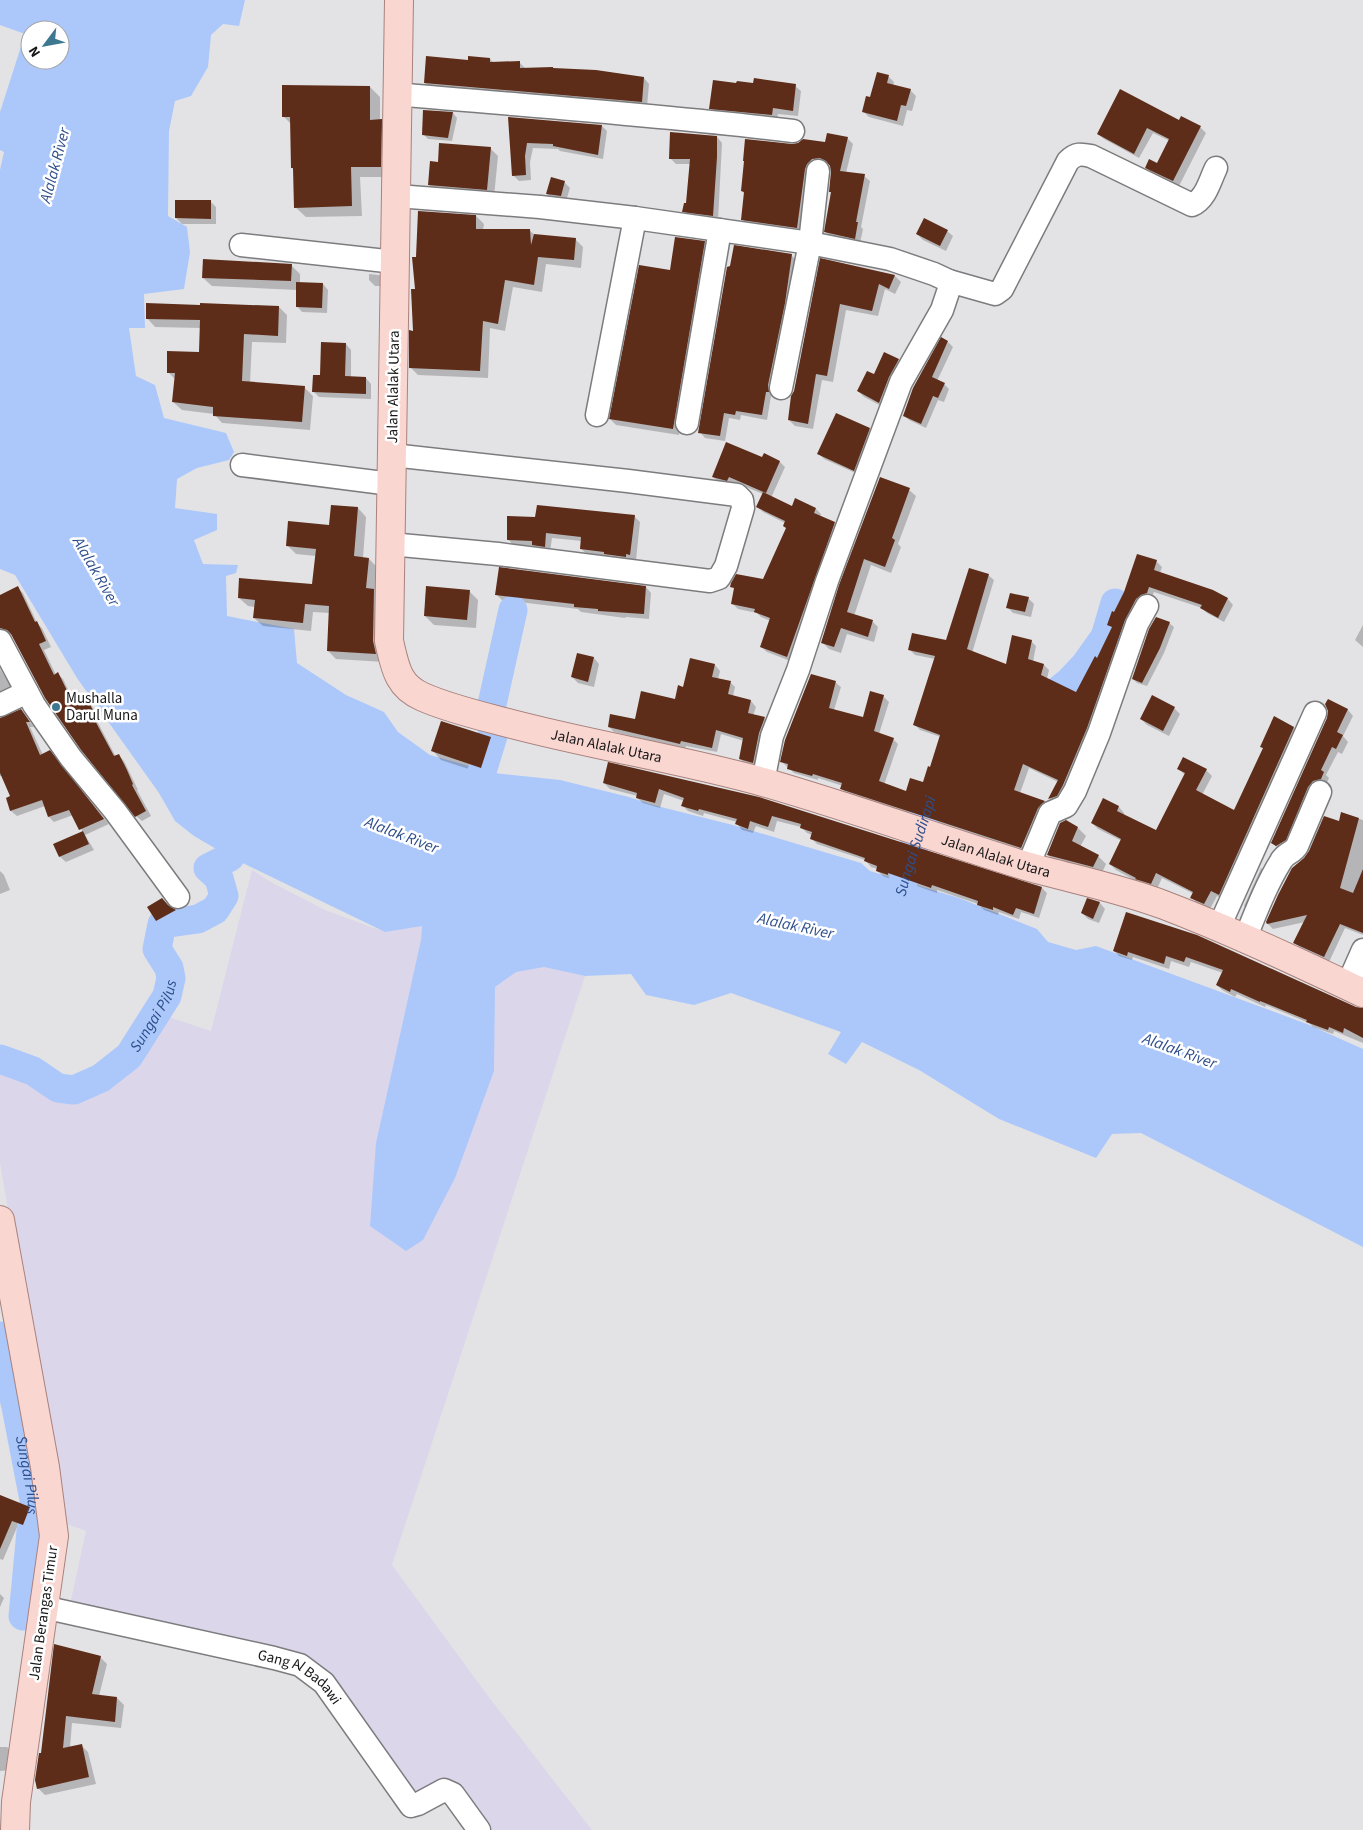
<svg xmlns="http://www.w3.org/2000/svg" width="1363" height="1830" viewBox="0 0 1363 1830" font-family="'Source Sans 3',sans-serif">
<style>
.industrial{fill:#dcd6eb}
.water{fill:#acc8fb;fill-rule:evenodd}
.shadow{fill:#0003}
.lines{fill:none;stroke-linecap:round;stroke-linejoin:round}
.river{stroke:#acc8fb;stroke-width:29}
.building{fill:#5e2d19}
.minor-casing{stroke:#7c7c7e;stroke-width:25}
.major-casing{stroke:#a9827d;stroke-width:30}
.minor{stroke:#fff;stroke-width:22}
.major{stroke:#fad6d1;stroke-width:28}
.poi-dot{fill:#3d7890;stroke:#fff;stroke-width:2}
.labels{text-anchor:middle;stroke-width:5;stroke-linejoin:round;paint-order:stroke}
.street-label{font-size:15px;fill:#171718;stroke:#fff}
.poi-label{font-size:15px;fill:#171718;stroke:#fff;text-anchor:start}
.water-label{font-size:16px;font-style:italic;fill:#2e4e8b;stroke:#fff}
</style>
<rect width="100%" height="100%" fill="#e3e3e5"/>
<polygon class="industrial" points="252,870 269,881 325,910 385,932 422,925 421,940 585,976 392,1565 485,1692 592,1830 481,1830 447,1783 411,1807 322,1682 68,1614 86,1531 56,1520 35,1366 0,1163 0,1064 62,1098 94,1094 136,1066 169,1017 211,1031"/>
<path class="water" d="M0,0H245L239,26L223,24L211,35L208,67L191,96L175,101L169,131L168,216L187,227L190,252L184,289L144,294L145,328H129L136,376L155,385L164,418L226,433L234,452L229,460L197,468L177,479L175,508L217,514V530L194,540L203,564L238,565L236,573L226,576L227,616L294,629L297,663L346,695L384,712L398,732L430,755L494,773L560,780L629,797L653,805L733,825L861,863L870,871L959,898L1037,929L1048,942L1076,950L1096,946L1307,1024L1363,1049V1247L1141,1133L1112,1134L1096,1158L999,1119L919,1070L862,1042L846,1064L828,1054L841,1032L731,993L694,1005L646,995L631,974L585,976L544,967L516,972L495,987L494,1071L455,1178L423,1240L406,1251L370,1226L376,1143L421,940L422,926L385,932L230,857L194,836L175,821L159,793L77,678L15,575L0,569V170L4,152L0,150V112L25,34L0,25ZM30,30H60V60H30Z"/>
<g class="shadow">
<polygon points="490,59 494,63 519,62 525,68 644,78 649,84 647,107 430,88 425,83 469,62"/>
<polygon points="888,76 894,82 893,86 910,90 916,96 912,111 907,110 903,126 869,117 864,112"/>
<polygon points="738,85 795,86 801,91 798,116 778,114 777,120 716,114 710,108"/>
<polygon points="370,87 380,97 380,121 391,131 391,177 360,177 362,216 306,217 295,207 294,170 292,168 291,124 283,116"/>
<polygon points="453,113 457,118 452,141 428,139 424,135"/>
<polygon points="509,118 602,126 607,131 603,159 560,151 558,149 533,148 530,162 531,180 519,181 513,175"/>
<polygon points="1179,122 1200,127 1206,133 1179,186 1152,173 1146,167 1158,165 1170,141 1153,133 1139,158 1104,139 1098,134"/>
<polygon points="717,137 722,143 718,221 689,217 684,211 687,205 691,164 676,164 670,158"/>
<polygon points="847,138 853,144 846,173 864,176 870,181 861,227 863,229 860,243 831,238 826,232 832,193 830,192 831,165 826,163 802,233 748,225 742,219 745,194 742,191 792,145 826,144"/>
<polygon points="490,148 498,156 494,197 437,192 429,185 439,163"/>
<polygon points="564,182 570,188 566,201 553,200 547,194"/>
<polygon points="210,201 216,207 216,224 182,224 176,218"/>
<polygon points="476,216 484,224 483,230 529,230 535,235 575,239 583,247 581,268 546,264 542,292 513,287 505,331 490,328 488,378 418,375 410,367 414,332 417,258"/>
<polygon points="947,231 953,236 946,251 923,240 917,234"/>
<polygon points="704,242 710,248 679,435 616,425 610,419 671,272"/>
<polygon points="791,255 796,260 773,397 771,396 767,420 741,415 740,420 729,418 725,441 705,438 700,432"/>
<polygon points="821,260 895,276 901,282 895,294 885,289 878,316 846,310 833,382 822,380 813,429 795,426 789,420"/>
<polygon points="291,265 300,274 300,283 323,284 328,290 327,313 302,312 297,306 297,290 212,286 203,278"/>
<polygon points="369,274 379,275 384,280 384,286 375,286 369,280"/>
<polygon points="279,307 287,315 286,343 252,342 250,383 304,387 313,396 310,430 222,423 214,414 182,410 173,402 175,379 168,372 200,353 201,328 155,327 147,318"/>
<polygon points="948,342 953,347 937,381 944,384 949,389 944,402 938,400 926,428 909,420 904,415"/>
<polygon points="346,344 351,350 351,378 366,378 371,384 371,399 319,397 313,391 321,377"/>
<polygon points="898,360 904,366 885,408 864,397 858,391 874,376"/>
<polygon points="869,429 875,435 860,475 824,459 818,453"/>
<polygon points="763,458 780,462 785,467 771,498 792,507 795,500 816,509 821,514 820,517 834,523 840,528 793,662 767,652 761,647 771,621 761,617 757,613 738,609 732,603 735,590 732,586 763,580 787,528 785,523 763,512 757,507 763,494 734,482 733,485 719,482 713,477"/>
<polygon points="909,490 916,496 898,544 901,547 891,573 871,565 854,616 872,621 878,627 874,642 847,634 841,653 829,649 822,642 841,586"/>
<polygon points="358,508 366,517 363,558 369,559 377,567 375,592 382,599 384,662 336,659 328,651 330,613 313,612 311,631 263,626 254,618 255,607 248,606 239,598 314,586 316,556 296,554 287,545 330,526"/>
<polygon points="634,516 640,522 636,560 632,559 631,562 587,554 581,549 582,541 552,538 550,552 539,550 534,546 513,545 508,539"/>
<polygon points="1156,561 1162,567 1160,573 1212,591 1228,599 1233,605 1224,622 1207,613 1202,608 1154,592 1068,790 1055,804 1050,799 1058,782 1029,768 1020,793 1045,802 1050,807 1026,853 847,794 842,789 843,786 818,778 818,780 794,773 782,762 835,682 841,687 834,710 863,718 883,696 889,702 879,734 893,739 898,744 884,785 907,793 924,784 931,768 941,737 920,730 915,725 935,659 915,655 910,650 947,642 988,575 994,580 972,653 1007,665 1031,641 1036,646 1033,662 1044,665 1049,670 1047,679 1077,694 1098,659 1113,629 1109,625 1115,614"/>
<polygon points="646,587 651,593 649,619 626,617 625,618 581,612 578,609 502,600 496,594"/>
<polygon points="18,588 23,593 37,623 42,628 51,647 44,650 56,675 58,674 63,679 76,706 86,700 92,706 99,720 97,721 116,757 119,756 124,761 138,790 137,790 151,816 142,821 136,816 13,635 6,633 0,634 0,596"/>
<polygon points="469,591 478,600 476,628 434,625 425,616"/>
<polygon points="1028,598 1034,604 1031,617 1013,613 1008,608"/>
<polygon points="1169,623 1174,627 1164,653 1147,686 1137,683 1133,679"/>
<polygon points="1363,625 1363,647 1355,640"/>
<polygon points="578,654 594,658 599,664 594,687 578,683 572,677"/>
<polygon points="715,665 720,671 718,679 730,682 735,687 733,696 751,701 756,707 753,716 765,719 770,724 758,768 745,764 740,759 744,741 721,734 717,752 686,746 685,749 614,732 609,727 636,721 675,700 684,688"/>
<polygon points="0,669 14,692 0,700"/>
<polygon points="1328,700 1348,710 1353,716 1343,736 1348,742 1342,754 1338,752 1326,775 1329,778 1326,785 1291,845 1278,848 1272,843 1328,719"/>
<polygon points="1174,708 1180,714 1169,736 1147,725 1141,719"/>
<polygon points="21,711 34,727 30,727 43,755 55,757 109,824 85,835 94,850 66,862 60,857 55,845 83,832 73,815 54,822 49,817 45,806 17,816 11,811 7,799 12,797 2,776 0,776 0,719"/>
<polygon points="1275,718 1294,728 1300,734 1225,900 1217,896 1210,909 1198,904 1192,898 1194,894 1162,878 1157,889 1142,884 1116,870 1110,864 1122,841 1098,829 1092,823 1104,800 1119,807 1124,813 1124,815 1156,832 1185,775 1179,769 1206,770 1212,776 1202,795 1234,811 1264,749"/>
<polygon points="491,738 499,747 490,776 441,760 433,751"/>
<polygon points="609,764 1042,888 1047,893 1039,918 1021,912 1019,919 999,912 998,915 984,910 978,904 937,890 937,893 894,878 893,880 883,876 877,871 878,869 871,867 865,860 817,844 811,838 812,835 807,833 801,827 777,821 774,832 756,826 753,833 742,830 737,824 737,822 704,813 703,816 688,811 683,806 684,801 664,794 660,808 643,803 637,798 638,796 610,789 604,783"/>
<polygon points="1342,814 1363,820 1363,935 1345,928 1329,962 1300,948 1295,943 1305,922 1273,929 1268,924 1283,886 1309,854 1340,822"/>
<polygon points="1066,822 1078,828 1086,836 1080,847 1098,856 1106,864 1101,875 1056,863 1048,855"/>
<polygon points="1261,868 1267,873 1249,911 1244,906"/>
<polygon points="0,871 4,875 10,890 0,894"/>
<polygon points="1088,900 1100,903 1105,909 1099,923 1088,919 1082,913"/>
<polygon points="170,908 181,916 162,926 157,921"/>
<polygon points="1127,913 1356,1008 1363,1009 1363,1043 1334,1031 1333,1034 1313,1027 1309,1023 1266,1005 1265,1007 1237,994 1235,997 1222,990 1217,985 1223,973 1191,962 1189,967 1171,961 1169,969 1133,957 1132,960 1119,956 1114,951"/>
<polygon points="0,1495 30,1508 35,1513 29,1530 18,1525 3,1560 0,1559"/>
<polygon points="0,1594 4,1598 0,1607"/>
<polygon points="100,1657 107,1664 99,1696 117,1698 124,1705 121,1728 72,1723 70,1748 81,1745 88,1752 96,1784 45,1795 38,1788 42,1754"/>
<polygon points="0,1747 7,1747 12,1752 11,1770 0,1771"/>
</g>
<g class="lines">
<g class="river">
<polyline points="1042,715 1049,714 1055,693 1069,682 1085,665 1105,637 1115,603"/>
<polyline points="471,807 493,736 491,709 513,610"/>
<path id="s1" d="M894,918L903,881L931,794L940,786H943"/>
<path id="s2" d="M0,1059L33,1071L58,1088L74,1090L101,1078L129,1056L167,996L171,978L169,968L157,949L162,924L198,919L215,910L224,896L219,878L208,868L230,857L248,822"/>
<path id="s3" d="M0,1336L16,1407L34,1500L23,1616"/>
</g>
</g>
<g class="building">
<polygon points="426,56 468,60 468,56 490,58 490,62 520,61 520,68 553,67 553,68 596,70 644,77 642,102 424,83"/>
<polygon points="877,72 889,75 887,83 911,89 906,106 901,105 897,121 862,112 866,96 870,97"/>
<polygon points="754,78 796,84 793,111 773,108 772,115 709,109 713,80 736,83 737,81 753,83"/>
<polygon points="282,85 370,86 370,120 382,119 381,167 351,167 352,206 294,208 293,168 291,168 290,117 282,117"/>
<polygon points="1120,89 1179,120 1181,116 1201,126 1173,181 1145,168 1149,159 1157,163 1169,139 1147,128 1134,154 1097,134"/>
<polygon points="423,110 453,112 448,138 422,135"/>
<polygon points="508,117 602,125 598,155 553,146 553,144 527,143 525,156 526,175 512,176"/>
<polygon points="670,132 717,136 717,157 713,216 682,212 684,203 686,203 690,159 669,159"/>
<polygon points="827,133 848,137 840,171 865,174 856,222 858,222 855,239 824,232 831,192 829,192 831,172 830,166 826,161 820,158 812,159 807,164 805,169 797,228 741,220 744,192 741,191 744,161 743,161 745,139 792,144 798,143 803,139 825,142"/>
<polygon points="439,143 491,147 487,190 428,185 430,161 438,162"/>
<polygon points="551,177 565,181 561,196 546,194"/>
<polygon points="175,200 211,200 211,219 175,218"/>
<polygon points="418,211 476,215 476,229 530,229 531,245 534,234 576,238 574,260 538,257 534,285 505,280 498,324 483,321 480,371 409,368 409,330 413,331 411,289 415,289 412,257 416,257"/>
<polygon points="924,218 948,230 940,246 916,234"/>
<polygon points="675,237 705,241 673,429 609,419 639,265 670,270"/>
<polygon points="734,245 792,254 785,303 768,385 769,392 766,392 762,415 736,411 735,415 724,413 720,436 698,433 727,267 730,266"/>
<polygon points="820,258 895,275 889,289 879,284 872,311 840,304 827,376 816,374 808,424 788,420 791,396 794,391"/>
<polygon points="203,259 292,264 291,281 202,278"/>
<polygon points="296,282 323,283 322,308 296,307"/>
<polygon points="146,303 200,305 200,303 279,306 278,336 244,334 242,381 305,386 302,422 213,416 213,407 172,402 175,373 167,373 167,351 199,352 200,320 146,319"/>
<polygon points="941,337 948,341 932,377 945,383 938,398 933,396 921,424 903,416 913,388"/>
<polygon points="321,342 346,343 345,376 366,377 366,394 312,392 313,375 320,375"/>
<polygon points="884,352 899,359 889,377 879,403 857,391 867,371 874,374"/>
<polygon points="836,413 870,428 854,471 817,454"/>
<polygon points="726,442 762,457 764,453 780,461 766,493 729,477 727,481 712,477"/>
<polygon points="880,477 910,488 892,538 895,540 885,567 864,559 847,612 873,620 868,637 841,628 834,647 821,643 839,585"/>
<polygon points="763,492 792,506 795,498 816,508 814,513 835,522 787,657 760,647 770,618 754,612 755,609 731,604 734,588 730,587 731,583 736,574 763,579 786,528 783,526 785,521 756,507"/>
<polygon points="331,505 358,507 354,556 369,558 366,588 374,589 373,641 376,654 327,651 329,606 305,604 303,623 253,618 255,600 238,598 239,578 312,584 316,549 286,546 288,521 329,525"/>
<polygon points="537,505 635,515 630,555 626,554 626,557 604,554 604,552 580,549 581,537 546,533 545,547 532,545 532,541 507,540 507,516 535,517"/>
<polygon points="1137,554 1157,560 1154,570 1213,590 1228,598 1218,618 1200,608 1202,605 1149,587 1147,593 1141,595 1136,599 1125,620 1087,728 1063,785 1057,796 1048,799 1058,780 1023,764 1014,790 1045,801 1038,808 1021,848 840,789 842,783 813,774 812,776 787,769 788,764 780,762 785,740 811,674 836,681 829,708 863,717 870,691 884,695 874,731 894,738 879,781 906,791 910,778 923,782 928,766 930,767 940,735 913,725 935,656 908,650 912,633 946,640 969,568 989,574 967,649 1006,664 1012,635 1032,640 1028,659 1044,664 1041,675 1076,692 1095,656 1097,658 1112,627 1107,625 1112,611 1114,612 1124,592"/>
<polygon points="499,567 646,586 644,614 598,611 598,609 574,607 574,604 495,595"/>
<polygon points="18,586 35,622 37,621 46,641 39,644 54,675 58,672 74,705 87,699 95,714 92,715 114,756 119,754 127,770 133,784 132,785 146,811 135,817 81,750 45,698 11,634 7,630 0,628 0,595"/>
<polygon points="426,586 470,590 467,620 424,616"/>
<polygon points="1010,593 1029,597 1025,612 1006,608"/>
<polygon points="1156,617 1170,622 1160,648 1142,683 1132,679 1149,629"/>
<polygon points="577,653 594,657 588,682 571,677"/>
<polygon points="690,658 715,664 712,677 731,681 728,694 751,700 748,713 765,717 759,733 753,763 739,759 743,738 716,730 712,748 681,741 680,744 608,727 610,714 635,719 641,691 675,699 678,685 683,687"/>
<polygon points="1152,695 1175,707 1163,731 1140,719"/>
<polygon points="1328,699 1348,709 1337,732 1343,735 1336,749 1332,747 1321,770 1324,772 1321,779 1313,781 1308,787 1286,840 1276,846 1271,843 1327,718 1328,711 1325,704"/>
<polygon points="21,709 30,722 26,722 40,755 50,750 104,819 79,830 69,810 48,817 42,800 10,811 6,798 10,796 0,773 0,718"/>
<polygon points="1274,716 1294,727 1219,895 1211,891 1204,904 1190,898 1193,892 1156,873 1151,884 1135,879 1136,878 1109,864 1121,839 1091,823 1103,798 1119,806 1117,811 1156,830 1185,773 1177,769 1183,757 1207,769 1196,790 1234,810 1263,748 1260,747"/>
<polygon points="441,721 491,737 481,768 431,751"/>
<polygon points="608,762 759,797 1042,887 1034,914 1016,908 1013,915 993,907 993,910 977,905 978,901 932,885 931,888 888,873 888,875 876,871 877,866 864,861 865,858 810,839 812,832 800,828 801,824 772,816 768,827 750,821 748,829 735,824 737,819 699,809 698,811 681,806 684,798 659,789 655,803 636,798 637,793 603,783"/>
<polygon points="1341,812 1359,818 1340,888 1353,893 1363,869 1363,933 1340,924 1324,957 1293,943 1307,915 1267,924 1266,922 1278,895 1292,868 1304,858 1309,851 1324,816 1339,821"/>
<polygon points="1066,820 1078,827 1072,841 1099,855 1093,867 1047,855 1060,823"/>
<polygon points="83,831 89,844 59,857 53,844"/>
<polygon points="162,898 168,905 176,910 156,921 147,907"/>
<polygon points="1087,898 1100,902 1093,919 1081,913"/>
<polygon points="1126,912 1197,935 1356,1007 1363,1008 1363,1038 1344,1028 1343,1033 1329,1027 1328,1030 1306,1022 1307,1020 1260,1001 1260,1002 1231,989 1230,992 1216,985 1223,970 1186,957 1184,962 1166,956 1164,964 1128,952 1127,956 1113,951"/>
<polygon points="0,1495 30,1507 23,1525 12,1521 0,1549"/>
<polygon points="54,1644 101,1656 92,1694 117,1697 115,1722 66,1716 63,1748 82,1744 89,1777 37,1789 35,1780 39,1753 41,1753"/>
</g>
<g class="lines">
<g class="minor-casing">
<g id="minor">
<path d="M396,94C529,106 661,115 793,131"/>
<path d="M397,196L540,207L635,218L810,243L890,259L934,274L949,281L995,294L1002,289L1068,161C1076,153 1081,154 1091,156L1192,205C1206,199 1210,180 1216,168"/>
<polyline points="241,245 395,262"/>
<polyline points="781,388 810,243 818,171"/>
<polyline points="597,415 635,218"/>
<polyline points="687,423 720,230"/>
<polyline points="242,465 391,484"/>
<polyline points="390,544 498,554 710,581 719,578 726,566 743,508 742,500 737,495 628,481 392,455"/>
<polyline points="0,641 34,705 71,758 115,811 178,897"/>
<polyline points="0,705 27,692"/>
<polyline points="763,782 772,736 798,670 827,581 901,382 942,310 950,286 949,281"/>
<polyline points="1028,866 1050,813 1066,806 1075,791 1099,733 1137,624 1147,606"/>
<polyline points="1219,927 1315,713"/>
<path d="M1245,939C1256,912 1266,885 1281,861C1285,853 1293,853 1297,846L1320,792"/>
<polyline points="1347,986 1363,950"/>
<path id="s4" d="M43,1607L274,1658L300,1665L324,1683L411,1806L418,1804L444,1790L453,1794L479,1830"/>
</g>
</g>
<g class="major-casing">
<g id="major">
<path id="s5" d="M399,0L389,641C395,666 397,686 423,697C448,708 477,715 504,722C589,745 677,758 763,782C851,807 938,839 1026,866C1072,879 1119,888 1164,905C1232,931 1297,962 1363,993"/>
<polyline points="0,1220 45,1467 54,1536 16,1802 15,1830"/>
</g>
</g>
<use href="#minor" class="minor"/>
<use href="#major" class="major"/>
</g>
<circle class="poi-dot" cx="56" cy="707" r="5"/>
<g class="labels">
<g class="street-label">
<text transform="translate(393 387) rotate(-89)" y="5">Jalan Alalak Utara</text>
<text dy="5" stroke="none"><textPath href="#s5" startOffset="900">Jalan Alalak Utara</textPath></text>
<text dy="5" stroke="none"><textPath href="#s5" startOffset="1305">Jalan Alalak Utara</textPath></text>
<text transform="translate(43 1613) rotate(-82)" y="5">Jalan Berangas Timur</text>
<text dy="5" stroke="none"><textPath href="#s4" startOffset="269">Gang Al Badawi</textPath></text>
</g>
<g class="poi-label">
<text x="66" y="703">Mushalla<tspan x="66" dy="17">Darul Muna</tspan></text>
</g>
<g class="water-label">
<text transform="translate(54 165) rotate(-75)" y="6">Alalak River</text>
<text transform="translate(97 571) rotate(60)" y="6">Alalak River</text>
<text transform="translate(402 834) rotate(21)" y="6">Alalak River</text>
<text dy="6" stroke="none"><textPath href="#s1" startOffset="75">Sungai Sudirapi</textPath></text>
<text transform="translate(796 925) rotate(12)" y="6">Alalak River</text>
<text dy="6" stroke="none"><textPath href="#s2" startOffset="194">Sungai Pilus</textPath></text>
<text transform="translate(1180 1050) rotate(20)" y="6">Alalak River</text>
<text dy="6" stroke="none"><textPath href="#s3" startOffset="142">Sungai Pilus</textPath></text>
</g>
</g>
<g transform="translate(45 45) rotate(238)"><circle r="24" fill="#ffffff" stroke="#a2a2a3"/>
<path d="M0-4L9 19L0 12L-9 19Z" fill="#3d7890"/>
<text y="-8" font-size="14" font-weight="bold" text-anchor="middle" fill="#171718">N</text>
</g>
</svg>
